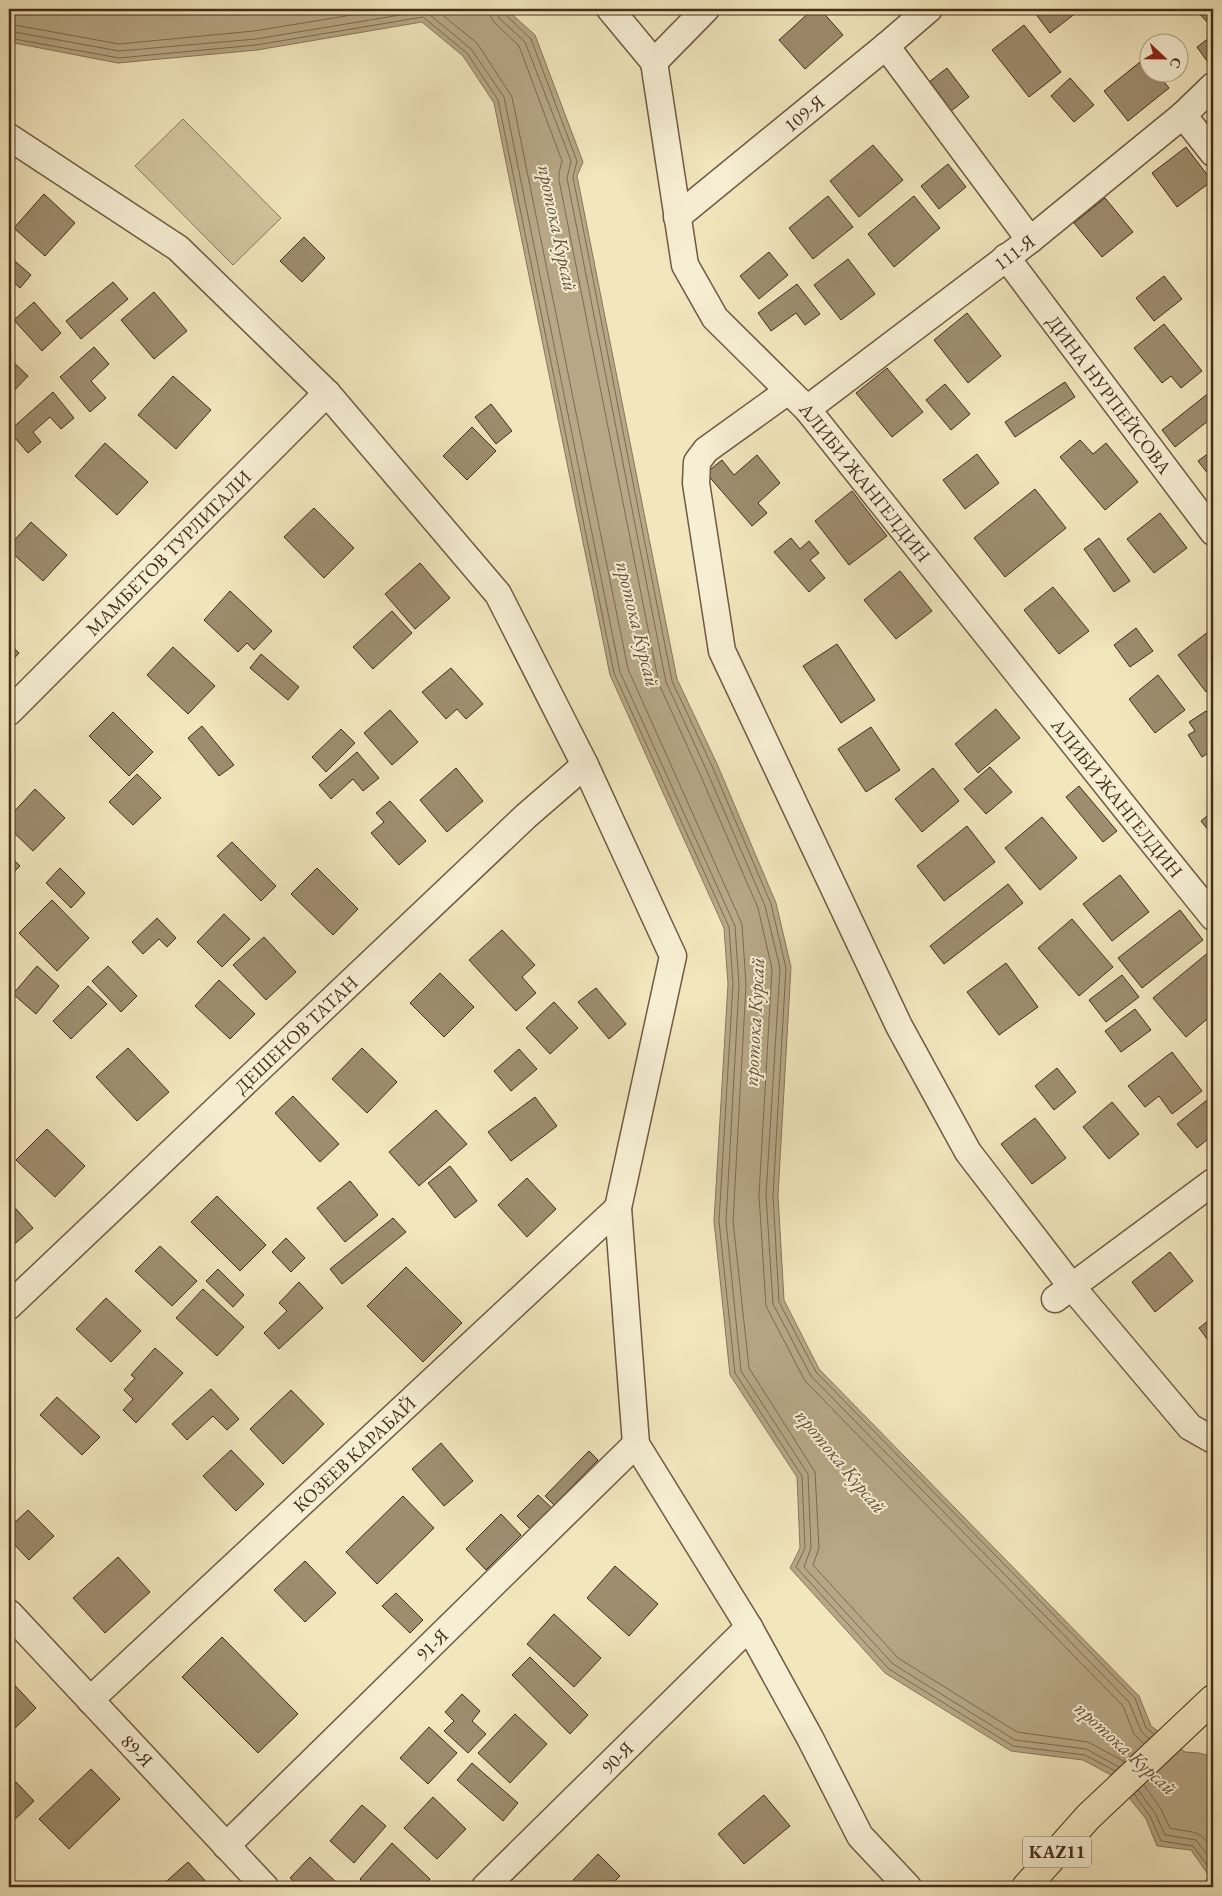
<svg xmlns="http://www.w3.org/2000/svg" width="1222" height="1896" viewBox="0 0 1222 1896" font-family="'EB Garamond',serif">
<style>
.green{fill:#d4c6a1;stroke:#8c795e}
.water{fill:#b7a786;stroke:#89765b}
.lines{fill:none;stroke-linecap:round;stroke-linejoin:round}
.shore{stroke:#7e6a50;stroke-width:1}
.building{fill:#9e8d6f;stroke:#442c1b}
.street-casing{stroke:#705a44;stroke-width:29}
.highway-casing{stroke:#442c1b;stroke-width:30}
.street{stroke:#f7efd4;stroke-width:26}
.highway{stroke:#f2e6bd;stroke-width:28}
.labels{text-anchor:middle;stroke-width:4;stroke-linejoin:round;paint-order:stroke}
.shield{fill:#f7efd4;stroke:#7a6652;stroke-width:1}
.shield-label{font-size:18px;font-weight:bold;fill:#442c1b}
.street-label{font-size:19px;fill:#442c1b;stroke:#f7efd4}
.water-label{font-size:20px;font-style:italic;fill:#66513b;stroke:#f7efd4}
</style>
<rect width="100%" height="100%" fill="#f2e6bd"/>
<filter id="stains"><feTurbulence type="fractalNoise" baseFrequency=".004" numOctaves="4"/><feColorMatrix values="0 0 0 0 .2 0 0 0 0 .09 0 0 0 0 .02 0 0 0 .5 -.17"/></filter>
<radialGradient id="worn" r=".72"><stop offset=".6" stop-color="#630" stop-opacity="0"/><stop offset="1" stop-color="#630" stop-opacity=".3"/></radialGradient>
<polygon class="green" points="183,119 281,218 233,265 135,166"/>
<polygon class="water" points="9,9 506,9 535,35 583,162 577,176 677,679 717,764 776,903 791,967 778,1195 784,1300 819,1369 1139,1696 1151,1726 1185,1752 1199,1753 1213,1757 1213,1887 1201,1887 1209,1876 1191,1850 1157,1846 1146,1819 1111,1775 1083,1760 1011,1751 885,1673 790,1568 800,1548 797,1477 730,1375 714,1221 728,984 724,928 610,675 494,103 463,56 422,22 257,50 118,63 9,42"/>
<g class="lines">
<g class="shore">
<polyline points="435,9 477,43 512,97 628,669 742,924 746,985 733,1221 749,1368 815,1472 819,1548 813,1565 898,1658 1017,1732 1088,1742 1125,1762"/>
<polyline points="489,9 490,15 494,22 519,46 562,161 559,173 559,180 659,684 699,772 758,908 772,969 759,1195 766,1306 805,1381 1123,1706 1134,1734 1144,1744"/>
<polyline points="497,9 499,18 525,42 571,161 567,178 666,682 706,769 765,906 780,968 766,1195 773,1304 811,1376 1129,1702 1141,1731 1149,1739"/>
<polyline points="503,9 505,14 531,39 577,161 573,177 672,681 712,766 771,904 786,968 773,1195 779,1302 816,1372 1135,1698 1146,1728 1154,1734"/>
<polyline points="9,24 119,44 254,31 389,9"/>
<polyline points="9,31 119,51 256,39 424,11 429,14 471,49 504,97 620,672 735,926 739,985 726,1221 741,1371 808,1474 811,1548 804,1567 893,1664 1015,1740 1086,1749 1119,1767"/>
<polyline points="9,38 119,58 256,45 423,17 467,53 498,100 614,673 729,927 733,984 719,1221 735,1373 802,1476 805,1548 796,1567 889,1669 1013,1746 1085,1755 1115,1771"/>
<path d="M1144,1785L1161,1809L1170,1828C1194,1834 1197,1827 1213,1849"/>
<polyline points="1138,1790 1155,1813 1165,1835 1196,1840 1213,1862"/>
<polyline points="1134,1794 1150,1816 1161,1841 1193,1846 1213,1873"/>
</g>
</g>
<g class="building">
<polygon points="813,9 820,9 843,35 805,69 779,40"/>
<polygon points="1032,9 1081,9 1050,33"/>
<polygon points="1195,9 1213,9 1213,16 1207,22"/>
<polygon points="1024,25 1061,72 1029,97 992,50"/>
<polygon points="1213,35 1213,67 1212,68 1197,47"/>
<polygon points="1145,58 1150,64 1150,72 1156,72 1169,88 1128,121 1104,91"/>
<polygon points="947,68 969,97 951,111 929,82"/>
<polygon points="1070,78 1094,105 1074,122 1051,96"/>
<polygon points="873,145 903,180 859,217 830,181"/>
<polygon points="1186,147 1212,181 1177,207 1152,173"/>
<polygon points="948,164 966,187 939,209 921,186"/>
<polygon points="44,194 75,223 45,256 14,228"/>
<polygon points="828,196 853,227 813,259 789,228"/>
<polygon points="914,196 940,228 894,267 868,234"/>
<polygon points="1105,198 1133,232 1102,257 1074,223"/>
<polygon points="304,237 325,258 302,282 280,261"/>
<polygon points="769,252 788,275 759,299 740,276"/>
<polygon points="9,256 31,275 20,288 9,278"/>
<polygon points="848,259 875,294 841,320 814,285"/>
<polygon points="1164,276 1182,299 1154,321 1136,298"/>
<polygon points="113,282 128,299 81,339 66,321"/>
<polygon points="797,284 820,314 805,325 796,313 771,331 758,313"/>
<polygon points="154,292 187,331 154,359 121,320"/>
<polygon points="34,302 61,333 42,351 14,320"/>
<polygon points="967,313 1001,356 968,383 934,340"/>
<polygon points="1164,324 1202,371 1181,388 1171,376 1162,383 1134,348"/>
<polygon points="94,347 109,364 91,381 106,398 90,412 60,377"/>
<polygon points="9,358 28,376 9,396"/>
<polygon points="887,368 923,412 892,437 856,393"/>
<polygon points="173,376 211,410 176,449 138,415"/>
<polygon points="1065,382 1075,397 1015,437 1005,422"/>
<polygon points="945,384 970,414 951,430 926,400"/>
<polygon points="53,392 74,418 61,429 50,417 33,432 41,442 28,453 9,431"/>
<polygon points="1210,392 1213,396 1213,417 1175,447 1162,430"/>
<polygon points="491,404 512,431 496,444 475,417"/>
<polygon points="472,427 496,451 467,480 443,456"/>
<polygon points="1080,440 1093,454 1106,443 1138,482 1105,510 1060,457"/>
<polygon points="105,443 148,482 117,515 75,476"/>
<polygon points="1213,450 1213,480 1198,461"/>
<polygon points="977,454 999,483 965,509 943,480"/>
<polygon points="757,455 780,483 758,503 767,513 752,526 706,473 722,460 734,475"/>
<polygon points="1035,489 1066,528 1005,577 974,538"/>
<polygon points="852,491 887,536 849,565 815,521"/>
<polygon points="314,508 354,548 324,578 284,537"/>
<polygon points="1160,513 1187,548 1154,573 1127,539"/>
<polygon points="31,522 67,555 43,581 9,550 9,546"/>
<polygon points="791,538 800,549 809,541 819,553 810,560 825,578 809,592 774,552"/>
<polygon points="1099,538 1130,581 1114,592 1084,549"/>
<polygon points="420,563 450,598 415,629 385,594"/>
<polygon points="900,571 932,611 896,639 864,600"/>
<polygon points="1053,587 1089,631 1059,654 1024,610"/>
<polygon points="230,591 272,631 254,650 247,643 238,652 204,620"/>
<polygon points="392,611 412,633 373,669 353,647"/>
<polygon points="1136,628 1153,651 1130,667 1114,645"/>
<polygon points="1213,628 1213,687 1206,692 1178,655"/>
<polygon points="9,643 19,653 9,664"/>
<polygon points="837,644 875,700 841,723 803,666"/>
<polygon points="173,647 215,686 188,714 147,675"/>
<polygon points="261,654 299,687 288,700 250,668"/>
<polygon points="451,668 483,704 466,719 457,709 446,719 422,692"/>
<polygon points="1158,675 1185,710 1155,733 1129,699"/>
<polygon points="1213,698 1213,708 1208,702"/>
<polygon points="996,709 1020,738 978,773 955,744"/>
<polygon points="390,710 418,742 392,765 364,733"/>
<polygon points="1206,711 1213,721 1213,758 1210,752 1202,757 1188,735 1195,731 1189,722"/>
<polygon points="113,712 153,752 129,776 89,736"/>
<polygon points="202,726 234,765 219,776 188,738"/>
<polygon points="871,727 900,770 866,792 838,749"/>
<polygon points="341,729 355,743 326,772 312,757"/>
<polygon points="357,752 379,778 363,791 353,779 331,799 319,785"/>
<polygon points="990,767 1012,792 986,814 964,789"/>
<polygon points="456,768 483,801 447,832 420,800"/>
<polygon points="933,768 959,801 922,832 895,799"/>
<polygon points="137,774 161,798 133,825 109,802"/>
<polygon points="1079,786 1117,831 1103,842 1066,797"/>
<polygon points="35,789 65,818 33,851 9,828 9,817"/>
<polygon points="390,801 426,841 399,865 371,833 384,822 376,813"/>
<polygon points="1213,811 1213,836 1201,821"/>
<polygon points="1042,817 1077,858 1040,890 1005,848"/>
<polygon points="967,826 995,862 944,901 917,866"/>
<polygon points="232,842 276,886 261,901 217,856"/>
<polygon points="9,855 20,866 9,877"/>
<polygon points="60,868 85,893 71,908 46,883"/>
<polygon points="317,868 358,909 333,935 291,894"/>
<polygon points="1120,875 1149,912 1112,941 1083,904"/>
<polygon points="1008,884 1023,903 944,964 930,946"/>
<polygon points="52,900 89,938 57,971 19,933"/>
<polygon points="1180,910 1203,940 1142,988 1118,958"/>
<polygon points="224,914 250,939 222,967 197,942"/>
<polygon points="157,918 176,938 167,947 159,939 143,954 132,942"/>
<polygon points="1072,919 1113,967 1079,996 1038,948"/>
<polygon points="502,930 535,965 522,977 536,993 516,1011 469,960"/>
<polygon points="264,937 296,972 266,1000 233,965"/>
<polygon points="1209,952 1213,957 1213,1014 1186,1037 1153,998"/>
<polygon points="1006,963 1038,1007 999,1035 967,992"/>
<polygon points="37,966 59,986 36,1014 13,994"/>
<polygon points="108,966 137,996 121,1012 92,981"/>
<polygon points="440,973 474,1007 444,1037 410,1003"/>
<polygon points="1122,975 1139,997 1106,1022 1089,1000"/>
<polygon points="219,980 255,1014 230,1039 195,1006"/>
<polygon points="88,986 107,1004 71,1039 53,1021"/>
<polygon points="596,988 626,1024 609,1039 578,1002"/>
<polygon points="554,1002 578,1028 550,1054 526,1028"/>
<polygon points="1135,1009 1151,1030 1121,1052 1105,1031"/>
<polygon points="1213,1024 1213,1037 1207,1029"/>
<polygon points="128,1048 169,1092 137,1121 96,1077"/>
<polygon points="362,1048 397,1082 367,1113 332,1079"/>
<polygon points="519,1049 537,1069 511,1091 494,1071"/>
<polygon points="1172,1052 1202,1091 1172,1114 1159,1096 1145,1107 1128,1086"/>
<polygon points="1057,1068 1076,1092 1054,1110 1035,1086"/>
<polygon points="293,1096 339,1144 320,1162 275,1113"/>
<polygon points="535,1097 557,1126 511,1161 488,1132"/>
<polygon points="1207,1100 1213,1108 1213,1135 1197,1148 1177,1124"/>
<polygon points="1112,1102 1139,1134 1109,1159 1083,1127"/>
<polygon points="9,1105 15,1111 9,1117"/>
<polygon points="436,1110 467,1144 419,1186 389,1152"/>
<polygon points="1035,1118 1066,1158 1032,1184 1001,1144"/>
<polygon points="47,1129 85,1166 55,1197 16,1160"/>
<polygon points="450,1166 477,1201 455,1218 428,1183"/>
<polygon points="527,1178 556,1209 527,1237 498,1205"/>
<polygon points="350,1181 378,1215 345,1242 317,1208"/>
<polygon points="217,1196 266,1245 240,1271 191,1222"/>
<polygon points="9,1201 33,1228 9,1249"/>
<polygon points="393,1218 406,1232 342,1284 330,1269"/>
<polygon points="286,1238 305,1258 291,1272 272,1252"/>
<polygon points="160,1246 197,1281 172,1306 135,1271"/>
<polygon points="1170,1252 1193,1281 1155,1312 1132,1282"/>
<polygon points="406,1267 462,1323 423,1362 367,1306"/>
<polygon points="218,1269 244,1295 233,1307 206,1281"/>
<polygon points="299,1282 323,1308 279,1349 264,1333 287,1311 279,1303"/>
<polygon points="203,1289 244,1327 217,1356 176,1318"/>
<polygon points="106,1298 141,1331 111,1362 76,1329"/>
<polygon points="1213,1317 1213,1347 1199,1328"/>
<polygon points="155,1348 183,1373 136,1423 123,1410 133,1399 124,1390 135,1378 131,1375"/>
<polygon points="211,1389 239,1419 227,1430 213,1416 187,1440 172,1424"/>
<polygon points="291,1390 324,1424 283,1464 250,1429"/>
<polygon points="57,1397 100,1437 82,1455 40,1415"/>
<polygon points="441,1443 473,1481 444,1506 412,1469"/>
<polygon points="231,1450 264,1484 236,1511 203,1476"/>
<polygon points="589,1451 598,1460 554,1505 545,1496"/>
<polygon points="538,1495 555,1511 533,1532 517,1516"/>
<polygon points="403,1496 434,1528 377,1584 346,1552"/>
<polygon points="28,1510 54,1536 29,1560 9,1539 9,1528"/>
<polygon points="501,1514 521,1535 486,1570 466,1549"/>
<polygon points="118,1557 150,1592 105,1633 73,1598"/>
<polygon points="305,1561 336,1593 305,1622 274,1590"/>
<polygon points="615,1566 658,1604 629,1636 587,1598"/>
<polygon points="396,1593 423,1620 410,1633 382,1606"/>
<polygon points="554,1614 601,1658 574,1687 527,1644"/>
<polygon points="222,1637 298,1714 258,1753 182,1677"/>
<polygon points="530,1657 588,1715 570,1734 512,1675"/>
<polygon points="9,1679 36,1708 9,1734"/>
<polygon points="462,1694 480,1711 472,1721 486,1734 468,1753 444,1731 454,1721 445,1712"/>
<polygon points="515,1714 547,1744 510,1783 478,1753"/>
<polygon points="429,1727 457,1753 428,1784 400,1758"/>
<polygon points="472,1763 518,1803 503,1821 457,1780"/>
<polygon points="91,1769 120,1799 69,1849 39,1819"/>
<polygon points="16,1782 34,1801 9,1825 9,1789"/>
<polygon points="764,1795 790,1826 744,1864 718,1834"/>
<polygon points="433,1797 466,1829 437,1859 404,1828"/>
<polygon points="362,1805 386,1826 354,1863 330,1841"/>
<polygon points="392,1843 430,1879 423,1887 369,1887 360,1879"/>
<polygon points="598,1854 620,1876 609,1887 580,1887 573,1880"/>
<polygon points="310,1857 338,1884 335,1887 300,1887 290,1878"/>
<polygon points="188,1862 211,1887 160,1887"/>
</g>
<g class="lines">
<g class="street-casing">
<g id="street">
<path id="s1" d="M610,9L654,62L685,265L715,318L807,409L1142,829L1213,917"/>
<polyline points="886,46 1030,240"/>
<polyline points="654,62 706,9"/>
<polyline points="1183,115 1213,153"/>
<polyline points="9,137 178,248 327,393 498,594 585,765 673,956 618,1208 636,1444 749,1627 810,1738 860,1836 908,1887"/>
<path id="s2" d="M677,217L886,46L929,9"/>
<path id="s3" d="M1006,257L1213,532"/>
<polyline points="788,391 706,450 697,462 696,483 722,651 899,1026 968,1152 1072,1287 1190,1427 1213,1440"/>
<path id="s4" d="M807,409L1030,240L1183,115L1213,86"/>
<path id="s5" d="M9,712L327,393"/>
<polyline points="1055,1299 1213,1182"/>
<path id="s6" d="M9,1306L526,816L585,765"/>
<path id="s7" d="M9,1613L265,1887"/>
<path id="s8" d="M90,1700L618,1208"/>
<path id="s9" d="M226,1846L636,1444"/>
<path id="s10" d="M485,1887L749,1627"/>
</g>
</g>
<g class="highway-casing">
<polyline id="highway" points="1026,1887 1088,1817 1213,1699"/>
</g>
<use href="#street" class="street"/>
<use href="#highway" class="highway"/>
</g>
<g class="labels">
<rect class="shield" x="1023" y="1836.5" width="68" height="31" rx="4"/>
<g class="shield-label">
<text x="1057" y="1858">KAZ11</text>
</g>
<g class="street-label">
<text dy="7" stroke="none"><textPath href="#s2" startOffset="164">109-Я</textPath></text>
<text dy="7" stroke="none"><textPath href="#s4" startOffset="260">111-Я</textPath></text>
<text dy="7" stroke="none"><textPath href="#s3" startOffset="172">ДИНА НУРПЕЙСОВА</textPath></text>
<text dy="7" stroke="none"><textPath href="#s1" startOffset="558">АЛИБИ ЖАНГЕЛДИН</textPath></text>
<text dy="7" stroke="none"><textPath href="#s5" startOffset="225">МАМБЕТОВ ТУРЛИГАЛИ</textPath></text>
<text dy="7" stroke="none"><textPath href="#s1" startOffset="962">АЛИБИ ЖАНГЕЛДИН</textPath></text>
<text dy="7" stroke="none"><textPath href="#s6" startOffset="395">ДЕШЕНОВ ТАТАН</textPath></text>
<text dy="7" stroke="none"><textPath href="#s8" startOffset="361">КОЗЕЕВ КАРАБАЙ</textPath></text>
<text dy="7" stroke="none"><textPath href="#s9" startOffset="288">91-Я</textPath></text>
<text dy="7" stroke="none"><textPath href="#s7" startOffset="188">89-Я</textPath></text>
<text dy="7" stroke="none"><textPath href="#s10" startOffset="185">90-Я</textPath></text>
</g>
<g class="water-label">
<text transform="translate(558 228) rotate(78)" y="7">протока Курсай</text>
<text transform="translate(638 624) rotate(76)" y="7">протока Курсай</text>
<text transform="translate(754 1022) rotate(-87)" y="7">протока Курсай</text>
<text transform="translate(841 1461) rotate(50)" y="7">протока Курсай</text>
<text transform="translate(1126 1748) rotate(42)" y="7">протока Курсай</text>
</g>
</g>
<rect width="1222" height="1896" fill="none" stroke="#f2e6bd" stroke-width="30"/>
<rect x="10" y="10" width="1202" height="1876" fill="none" stroke="#442c1b" stroke-width="2.5"/>
<rect x="15" y="15" width="1192" height="1866" fill="none" stroke="#442c1b"/>
<g transform="translate(1164 58) rotate(112)"><circle r="24" fill="#f7efd4" stroke="#afa18a"/>
<path d="M0-4L9 19L0 12L-9 19Z" fill="#8f2418"/>
<text y="-8" font-size="14" font-weight="bold" text-anchor="middle" fill="#442c1b">С</text>
</g>
<rect width="100%" height="100%" filter="url(#stains)"/>
<rect width="100%" height="100%" fill="url(#worn)"/>
</svg>
